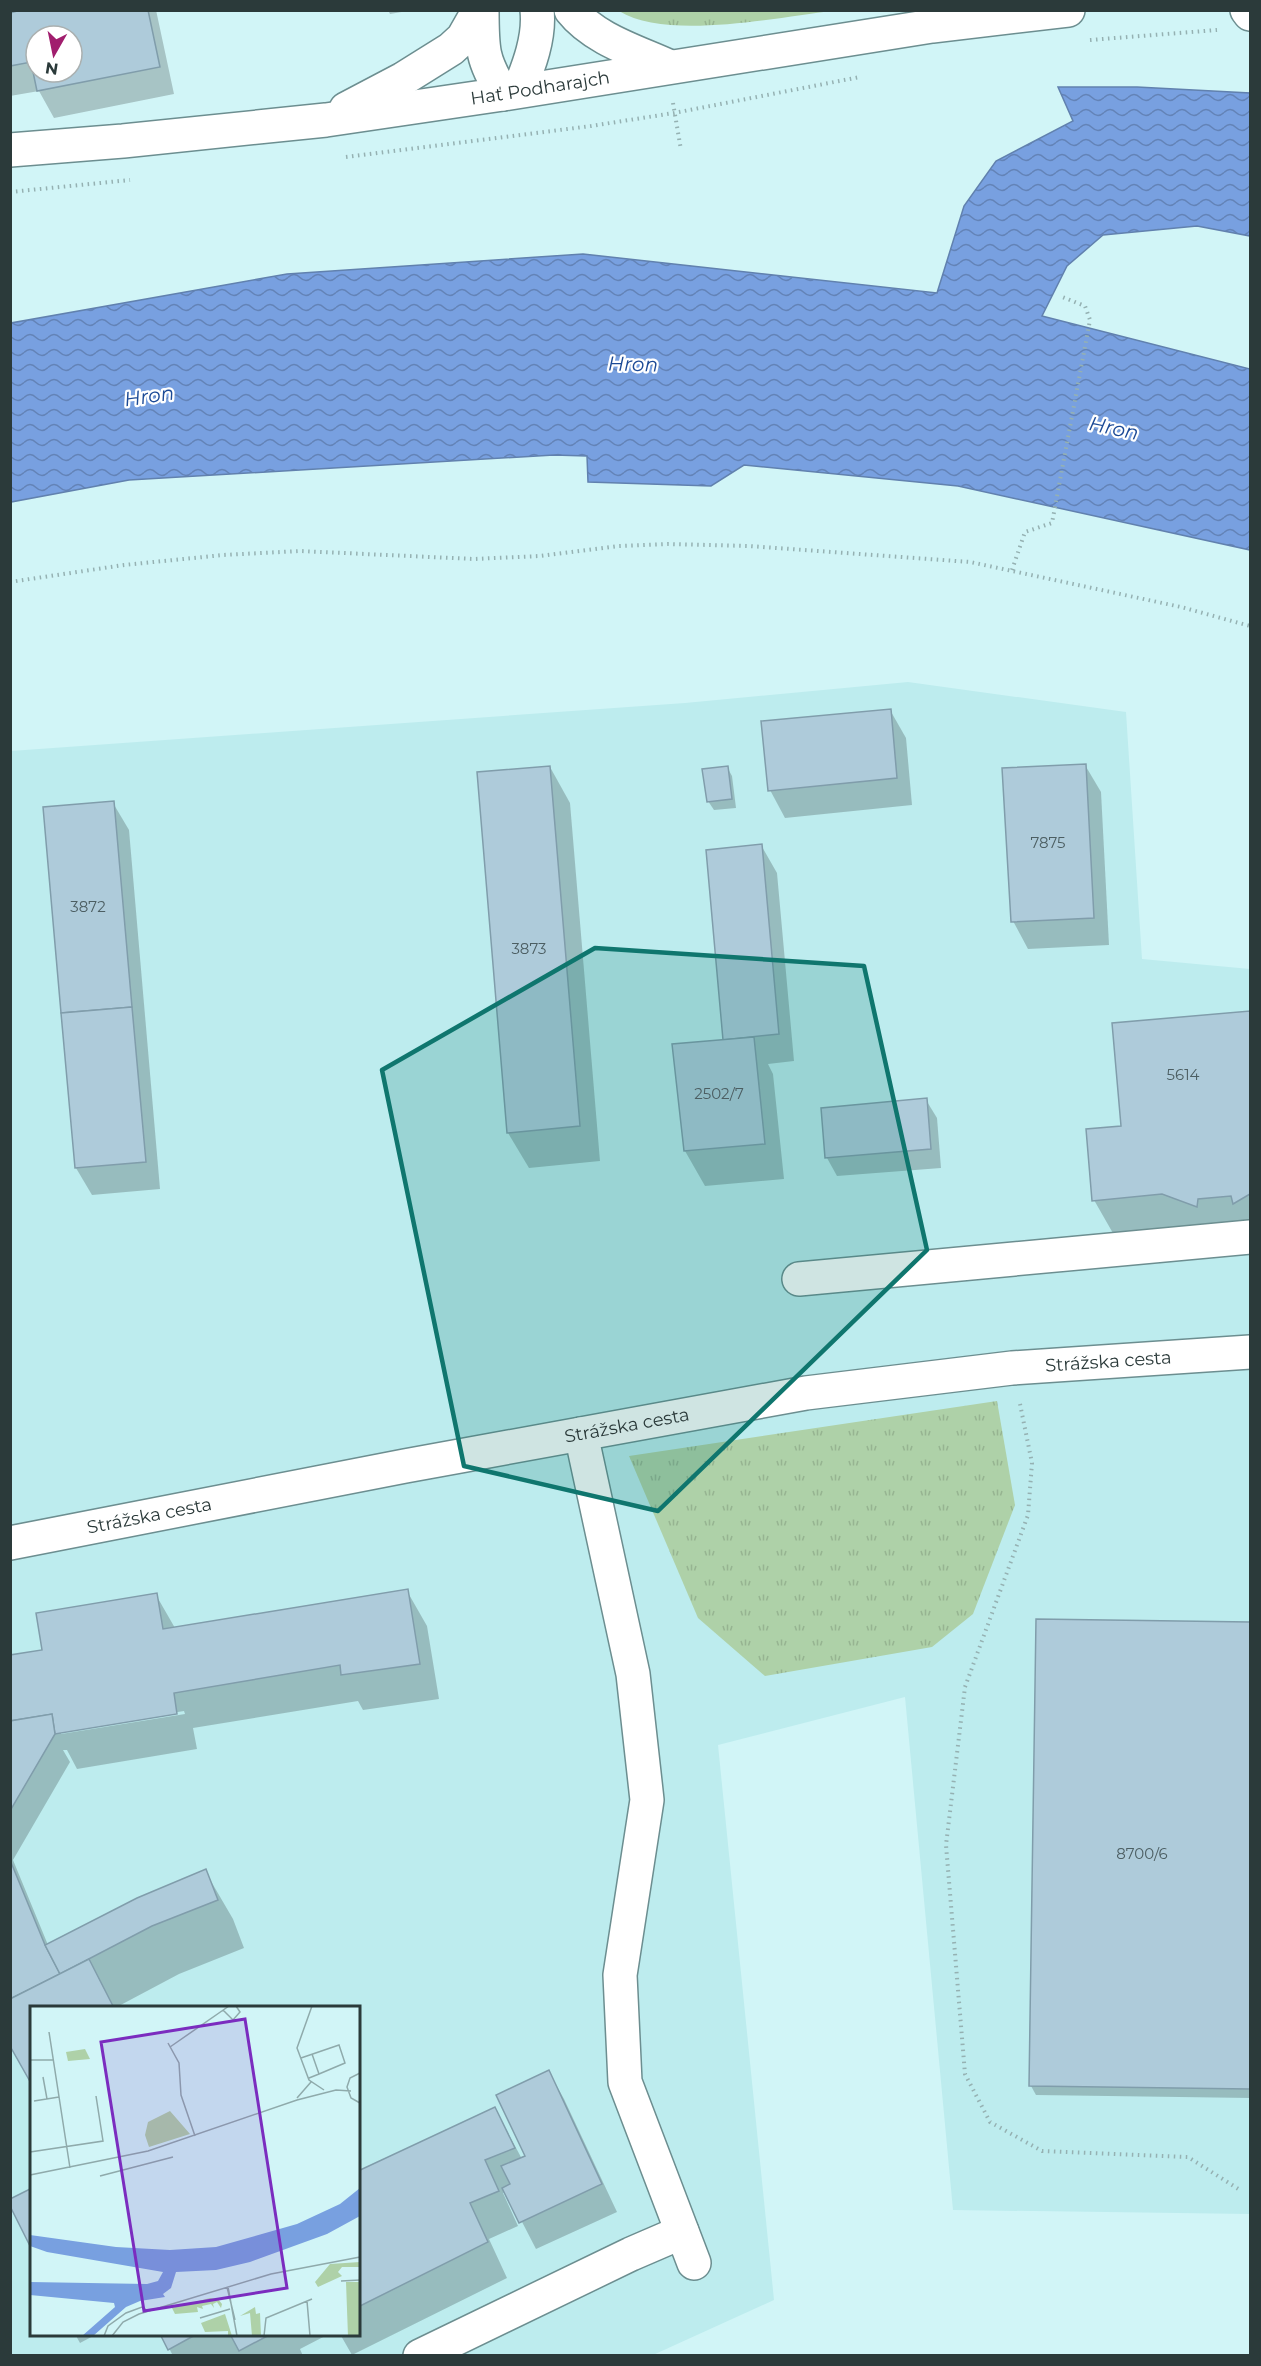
<svg xmlns="http://www.w3.org/2000/svg" width="1261" height="2366" viewBox="0 0 1261 2366" font-family="Montserrat,sans-serif">
<style>
.built{fill:#bdecee;fill-rule:evenodd}
.grass{fill:url(#grass-tufts)}
.water{fill:url(#water-waves);stroke:#6181ae;stroke-width:1.5}
.shadow{fill:#0003;fill-rule:evenodd}
.building{fill:#aecbda;stroke:#809dab;stroke-width:1.5;fill-rule:evenodd}
.lines{fill:none;stroke-linecap:round;stroke-linejoin:round}
.minor-casing{stroke:#6c8e90;stroke-width:36}
.path{stroke:#95b1b2;stroke-width:4;stroke-dasharray:1.5 4.5;stroke-linecap:butt}
.minor{stroke:#fff;stroke-width:33}
.marked{fill:#0f766e;fill-opacity:0.2;stroke:#0f766e;stroke-width:4.5;stroke-linejoin:round}
.labels{text-anchor:middle;stroke-width:4.5;stroke-linejoin:round;paint-order:stroke}
.number-label{font-size:15px;fill:#4c5e62}
.street-label{font-size:18px;fill:#2b3a3a;stroke:#fff}
.water-label{font-size:20px;font-style:italic;fill:#1c4a96;stroke:#fff}
.inset-road{fill:none;stroke:#8faaab;stroke-width:1.5}
.view{fill:#7b2cbf;fill-opacity:0.15;stroke:#7b2cbf;stroke-width:3}
.inset-edge{fill:none;stroke:#2b3a3a;stroke-width:3}
</style>
<defs>
<pattern id="grass-tufts" width="24" height="20" patternUnits="userSpaceOnUse" patternTransform="scale(1.5)"><rect width="24" height="20" fill="#aed1a8"/><path d="M3 7l-1-3M5 7V3M7 7l1-3M15 17l-1-3M17 17v-4M19 17l1-3" fill="none" stroke="#96b491"/></pattern>
<pattern id="water-waves" width="16" height="10" patternUnits="userSpaceOnUse" patternTransform="scale(1.5)"><rect width="16" height="10" fill="#78a0e0"/><path d="M0 5q4-4 8 0t8 0" fill="none" stroke="#6383b7"/></pattern>
</defs>
<rect width="100%" height="100%" fill="#d1f5f7"/>
<path class="built" d="M908,682L1126,712L1142,959L1250,969V2214L953,2210L905,1697L718,1745L774,2300L653,2355L11,2356V751L685,703ZM32,2008H358V2334H32Z"/>
<g class="grass">
<path d="M619,11H833C777,17 667,41 619,11Z"/>
<polygon points="997,1401 1015,1505 973,1614 932,1647 765,1676 698,1618 629,1456"/>
</g>
<polygon class="water" points="1058,87 1137,87 1250,93 1250,236 1197,226 1103,235 1067,266 1042,316 1250,369 1250,550 958,486 744,465 711,486 588,482 587,456 554,455 129,480 11,502 11,323 287,274 583,254 937,293 964,206 996,161 1073,121"/>
<g class="shadow">
<path d="M22,10H156L174,94L54,118L39,91L10,96V14ZM36,36H72V72H36Z"/>
<polygon points="388,10 413,10 390,14"/>
<polygon points="890,710 906,738 912,805 785,818 770,790"/>
<polygon points="1085,765 1101,792 1109,945 1028,949 1013,921"/>
<polygon points="550,767 570,803 600,1161 529,1168 508,1133"/>
<polygon points="727,767 732,776 736,808 714,810 708,801"/>
<polygon points="113,803 129,830 160,1189 92,1195 76,1168 45,809"/>
<polygon points="761,845 777,873 794,1061 768,1064 773,1074 784,1179 705,1186 685,1151 724,1041"/>
<polygon points="1250,1013 1250,1231 1114,1235 1094,1200 1122,1128 1114,1024"/>
<polygon points="926,1100 937,1118 941,1168 837,1176 827,1158"/>
<path d="M407,1591L427,1626L439,1699L363,1710L358,1701L193,1728L197,1749L77,1769L67,1750H63L70,1762L13,1860L48,1945L205,1871L233,1919L244,1948L179,1974L115,2008H32L10,2042V1657L44,1651L156,1595L175,1628ZM184,1711L185,1714L61,1734V1731Z"/>
<polygon points="1038,1620 1250,1624 1250,2098 1036,2095 1031,2086"/>
<polygon points="549,2072 564,2099 617,2212 536,2249 506,2191 503,2193 518,2226 489,2239 507,2278 352,2355 340,2334 358,2334 358,2173 495,2109 522,2159 527,2157"/>
<polygon points="75,2334 97,2334 80,2343"/>
<polygon points="162,2334 329,2334 300,2349 303,2356 173,2356"/>
</g>
<g class="building">
<path d="M21,10H148L160,67L37,91L31,62L10,66V13ZM36,36H72V72H36Z"/>
<polygon points="891,709 897,778 768,791 761,721"/>
<polygon points="1086,764 1094,918 1011,922 1002,768"/>
<polygon points="550,766 580,1126 507,1133 477,772"/>
<polygon points="728,766 732,799 707,802 702,769"/>
<polygon points="114,801 132,1007 61,1013 43,807"/>
<polygon points="762,844 779,1034 723,1040 706,850"/>
<polygon points="132,1007 146,1162 75,1168 61,1013"/>
<polygon points="1250,1011 1250,1194 1233,1204 1231,1196 1198,1199 1197,1207 1162,1194 1092,1201 1086,1129 1121,1126 1112,1023"/>
<polygon points="754,1037 765,1144 684,1151 672,1044"/>
<polygon points="927,1098 931,1149 825,1158 821,1108"/>
<polygon points="408,1589 420,1664 341,1675 340,1665 174,1693 177,1714 55,1734 52,1714 10,1721 10,1655 42,1650 36,1613 157,1593 163,1629"/>
<polygon points="1036,1619 1250,1622 1250,2089 1029,2086"/>
<polygon points="52,1714 55,1734 10,1811 10,1721"/>
<polygon points="10,1860 45,1945 60,1974 10,1999"/>
<polygon points="206,1869 218,1900 152,1926 60,1974 45,1945 137,1898"/>
<polygon points="89,1959 114,2008 32,2008 32,2085 10,2046 10,1999"/>
<polygon points="549,2070 602,2184 519,2223 502,2188 510,2184 501,2166 525,2156 496,2095"/>
<polygon points="495,2107 515,2148 485,2160 499,2191 470,2203 488,2242 358,2307 358,2171"/>
<polygon points="32,2188 32,2250 10,2206 10,2199"/>
<polygon points="160,2334 197,2334 168,2350"/>
<polygon points="230,2334 271,2334 239,2351"/>
</g>
<g class="lines">
<g class="minor-casing">
<g id="minor">
<path d="M482,10C482,50 482,60 503,94"/>
<path d="M571,10C594,39 635,51 668,66"/>
<polyline points="1247,10 1250,14"/>
<path d="M519,90C529,66 540,37 537,10"/>
<polyline points="346,109 403,79 451,49 463,38 479,10"/>
<path id="s1" d="M10,150L123,141L326,120L503,94L932,26L1068,10"/>
<polyline points="799,1279 1250,1237"/>
<polyline points="581,1434 633,1674 647,1800 620,1975 625,2082 694,2263"/>
<path id="s2" d="M10,1543L405,1466L806,1393L1012,1368L1250,1352"/>
<polyline points="420,2356 631,2254 682,2232"/>
</g>
</g>
<g class="path">
<polyline points="1090,40 1217,30"/>
<polyline points="673,103 681,150"/>
<polyline points="346,157 591,126 674,113 860,77"/>
<polyline points="10,192 130,180"/>
<polyline points="1012,570 1025,532 1052,523 1090,320 1085,306 1060,296"/>
<polyline points="10,582 124,565 223,555 300,551 474,559 540,556 619,546 668,544 749,546 970,562 1181,607 1250,626"/>
<polyline points="1020,1404 1032,1463 1028,1515 965,1687 946,1845 965,2074 990,2122 1042,2151 1188,2157 1240,2190"/>
</g>
<use href="#minor" class="minor"/>
</g>
<path class="marked" d="M595,948L864,966L927,1250L658,1511L464,1466L382,1070Z"/>
<g class="labels">
<g class="number-label">
<text x="1048" y="848">7875</text>
<text x="88" y="912">3872</text>
<text x="529" y="954">3873</text>
<text x="1183" y="1080">5614</text>
<text x="719" y="1099">2502/7</text>
<text x="1142" y="1859">8700/6</text>
</g>
<g class="street-label">
<text dy="6" stroke="none"><textPath href="#s1" startOffset="534">Hať Podharajch</textPath></text>
<text dy="6" stroke="none"><textPath href="#s2" startOffset="1114">Strážska cesta</textPath></text>
<text dy="6" stroke="none"><textPath href="#s2" startOffset="628">Strážska cesta</textPath></text>
<text dy="6" stroke="none"><textPath href="#s2" startOffset="142">Strážska cesta</textPath></text>
</g>
<g class="water-label">
<text transform="translate(633 364) rotate(1)" y="7">Hron</text>
<text transform="translate(149 396) rotate(-8)" y="7">Hron</text>
<text transform="translate(1114 428) rotate(12)" y="7">Hron</text>
</g>
</g>
<g transform="translate(30 2006)">
<rect width="330" height="330" fill="#d1f5f7"/>
<path d="M140,105L160,128L119,141L115,129L118,116ZM330,256V261H312L308,266L312,270L288,281L285,276L300,258ZM316,276H330V330H318ZM180,292L188,293L192,298L191,302L187,296L183,298L184,302L181,298L172,300L173,303L167,301L168,306L145,308L142,302ZM225,301L226,308L230,307L231,330H222L220,307L210,310ZM195,308L202,330H198V325L175,326L171,317Z" fill="#aed1a8"/>
<path d="M55,43L60,53L38,55L36,46Z" fill="#aed1a8"/>
<path d="M330,182V210L297,228L220,256L186,264L146,266L141,282L133,288L135,291L110,295L96,301L63,330H52L85,301L84,297L0,289V276L117,278L128,275L133,266L17,246L0,240V229L86,241L140,244L186,241L267,218L310,198Z" fill="#78a0e0"/>
<path class="inset-road" d="M282,0L267,42L279,74L294,84M193,4L203,14L210,6L206,0M19,26L40,162M138,37L149,57L151,89L165,130M140,41L199,0M271,52L309,39L315,57L289,68M0,54H23M330,67L320,72L317,81L321,92L330,97M13,71L17,93M279,72L289,68L282,48M267,92L281,76M4,95L29,91M0,146L73,135L66,90M0,169L118,145L267,94L306,84L321,85M70,170L143,151M311,275L330,274M197,281L205,314M198,281L207,330M277,295L280,330M170,312L200,303M74,330L78,320L96,307L112,301L118,305M82,330L93,316L109,308L241,268L330,251M234,330L236,312L282,293"/>
<path class="view" d="M215,13L257,282L114,305L71,36Z"/>
<rect width="330" height="330" class="inset-edge"/>
</g>
<rect width="1261" height="2366" fill="none" stroke="#2b3a3a" stroke-width="24"/>
<g transform="translate(54 54) rotate(189)"><circle r="28" fill="#ffffff" stroke="#aab0b0" stroke-width="1.5"/>
<path d="M0-4.5L10 22L0 15L-10 22Z" fill="#a11e6e"/>
<text y="-9" font-size="16" font-weight="bold" text-anchor="middle" fill="#2b3a3a">N</text>
</g>
</svg>
